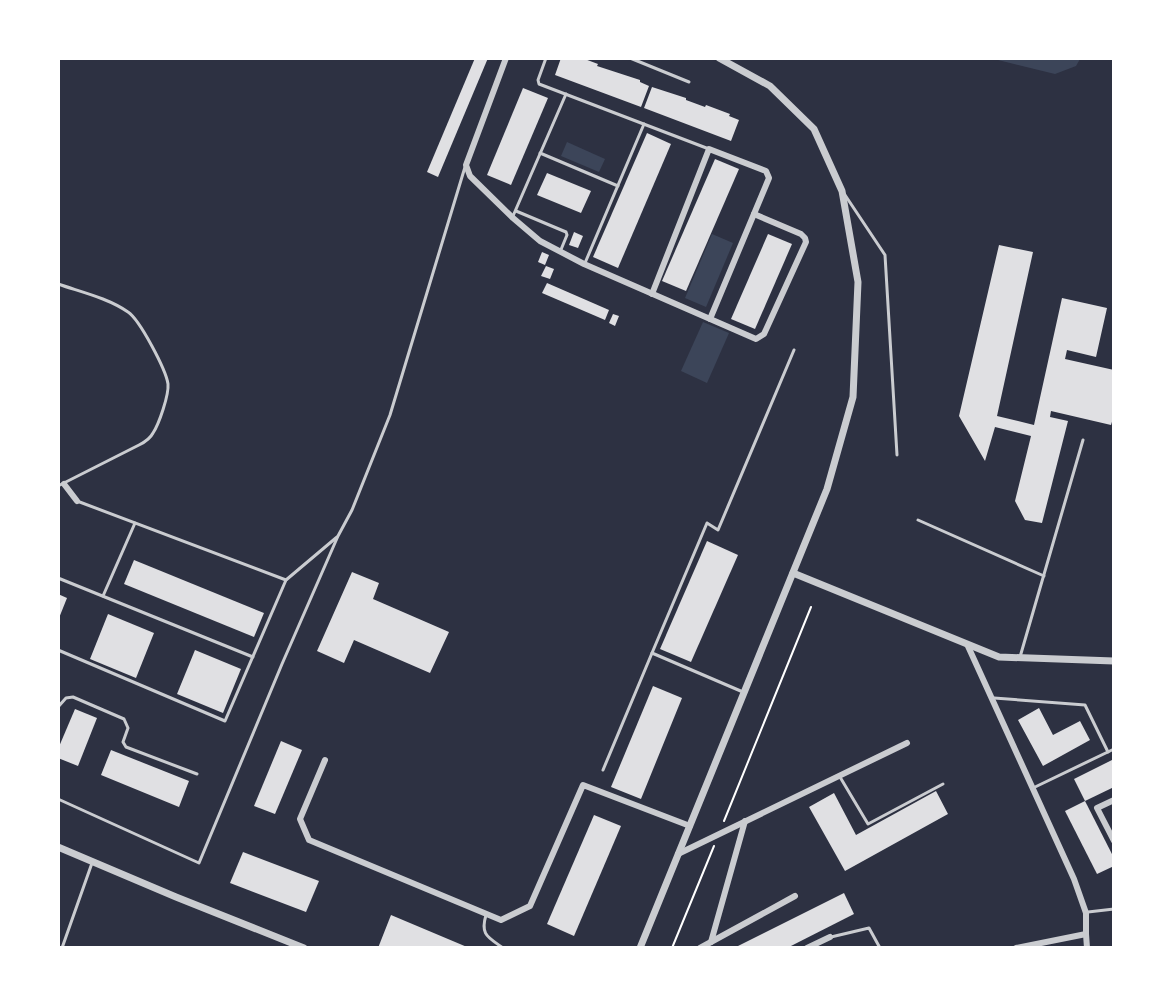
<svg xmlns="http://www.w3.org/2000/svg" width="1172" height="1006" viewBox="0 0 1172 1006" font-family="Helvetica,sans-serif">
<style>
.green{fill:#3c4559}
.building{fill:#e0e0e3}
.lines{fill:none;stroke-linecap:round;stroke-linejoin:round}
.path{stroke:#fff;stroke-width:2}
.service{stroke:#caccd0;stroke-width:3}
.minor{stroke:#caccd0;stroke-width:6}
.tertiary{stroke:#caccd0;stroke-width:7}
</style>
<rect width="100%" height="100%" fill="#2d3142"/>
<g class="green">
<polygon points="994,59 1080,59 1076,66 1055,74"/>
<polygon points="567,142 605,159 599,172 561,156"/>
<polygon points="712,234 733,243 706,307 685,298"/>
<polygon points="703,322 729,333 707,383 681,371"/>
</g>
<g class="building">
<polygon points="475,58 488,58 438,177 427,172"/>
<polygon points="561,58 582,58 598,64 597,66 640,80 640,82 649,86 641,107 555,75"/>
<polygon points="652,87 686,98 686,100 705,107 706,105 730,114 729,116 739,120 731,141 644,108"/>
<polygon points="523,88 548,98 511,185 487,175"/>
<polygon points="647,133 671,144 618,268 593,257"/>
<polygon points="715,159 739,169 686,291 662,281"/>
<polygon points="547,173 591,191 581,213 537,195"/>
<polygon points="574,232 583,236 578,248 569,245"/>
<polygon points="768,234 792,244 755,329 731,319"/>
<polygon points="999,245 1033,252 997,416 1034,425 1062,298 1107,308 1096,357 1067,350 1065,359 1114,370 1114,415 1111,425 1051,411 1050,417 1068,421 1042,523 1025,520 1015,501 1031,436 995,427 985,461 959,416"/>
<polygon points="542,252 549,255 545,265 538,262"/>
<polygon points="546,266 554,269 550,279 541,276"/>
<polygon points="547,283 609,310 605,320 542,293"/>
<polygon points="613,314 619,316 615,326 609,323"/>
<polygon points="707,541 738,555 691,662 660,649"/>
<polygon points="134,560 264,613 254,637 124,584"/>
<polygon points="352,572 379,583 373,599 449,632 430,673 354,640 344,663 317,651"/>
<polygon points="58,594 67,598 59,618 58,618"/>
<polygon points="108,614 154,633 136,678 90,659"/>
<polygon points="195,650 241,669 223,713 177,694"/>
<polygon points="653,686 682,698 641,799 611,787"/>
<polygon points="1039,708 1053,735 1080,721 1090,740 1043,766 1018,720"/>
<polygon points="75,709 97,718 78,766 58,758 58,749"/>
<polygon points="281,741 302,750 275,814 254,806"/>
<polygon points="111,750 189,781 179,807 101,775"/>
<polygon points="1114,759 1114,787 1085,801 1074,779"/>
<polygon points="936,791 948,814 845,871 809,807 834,793 856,835"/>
<polygon points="1085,801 1114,858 1114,866 1097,874 1065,811"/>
<polygon points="594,815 621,826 574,936 547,924"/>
<polygon points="243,852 319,881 306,912 230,883"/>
<polygon points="844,893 854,914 787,948 734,948"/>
<polygon points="391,915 467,947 467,948 378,948"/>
</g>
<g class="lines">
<g class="path">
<polyline points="724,821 811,607"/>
<polyline points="672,948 714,846"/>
</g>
<g class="service">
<polyline points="546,58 538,80 539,84 709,149"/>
<polyline points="630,58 689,82"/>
<polyline points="540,153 618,186"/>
<polyline points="845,195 885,255 897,455"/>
<polyline points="516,211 566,232 567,235 560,252"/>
<polyline points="513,216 566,94"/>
<polyline points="585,263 644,124"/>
<path d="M58,284C81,292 108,298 128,312C140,320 166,370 168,384C169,395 159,424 153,433C150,439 145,442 139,445L58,486"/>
<polyline points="77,501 286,580"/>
<polyline points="918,520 1044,576"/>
<polyline points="58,578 253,657"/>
<polyline points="103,596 135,523"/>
<polyline points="58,650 225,721 286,580 337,537"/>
<polyline points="652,653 707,523 718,530 794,350"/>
<polyline points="1020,657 1083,440"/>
<polyline points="994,698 1085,705 1108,752"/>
<polyline points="58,707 66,698 73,697 124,719 128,728 123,742 126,747 197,774"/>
<polyline points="603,770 652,653 743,692"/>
<polyline points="840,777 868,824 943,784"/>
<polyline points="1033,788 1114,749"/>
<polyline points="58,799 199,863 282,664 338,536 352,510 390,415 465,167"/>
<polyline points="1088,912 1114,909"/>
<path d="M486,915C480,935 488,937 503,948"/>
<polyline points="831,937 869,928 880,948"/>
<polyline points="62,948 92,863"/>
</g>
<g class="minor">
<polyline points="506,58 466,165 470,176 513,218 540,241 584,264 756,339 764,334 806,242 805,238 801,234 754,214"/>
<polyline points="652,294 709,149 766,171 769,178 710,319"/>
<polyline points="64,484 77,501"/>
<polyline points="967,644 1074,879 1086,913 1086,934 1016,948"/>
<polyline points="325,760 300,819 309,840 501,920 530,906 583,785 690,826"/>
<polyline points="1114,800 1097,808 1114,841"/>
<polyline points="678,854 907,743"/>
<polyline points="1086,934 1087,948"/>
<polyline points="711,942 745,821"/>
<polyline points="700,948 795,896"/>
<polyline points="807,948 830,937"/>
</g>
<g class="tertiary">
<polyline points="793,573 999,657 1114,661"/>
<polyline points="58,847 176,897 304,948"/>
<polyline points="640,948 827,489 853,397 858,282 842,191 814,129 770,86 719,58"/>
</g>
</g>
<rect width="1172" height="1006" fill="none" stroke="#ffffff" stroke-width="120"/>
</svg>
